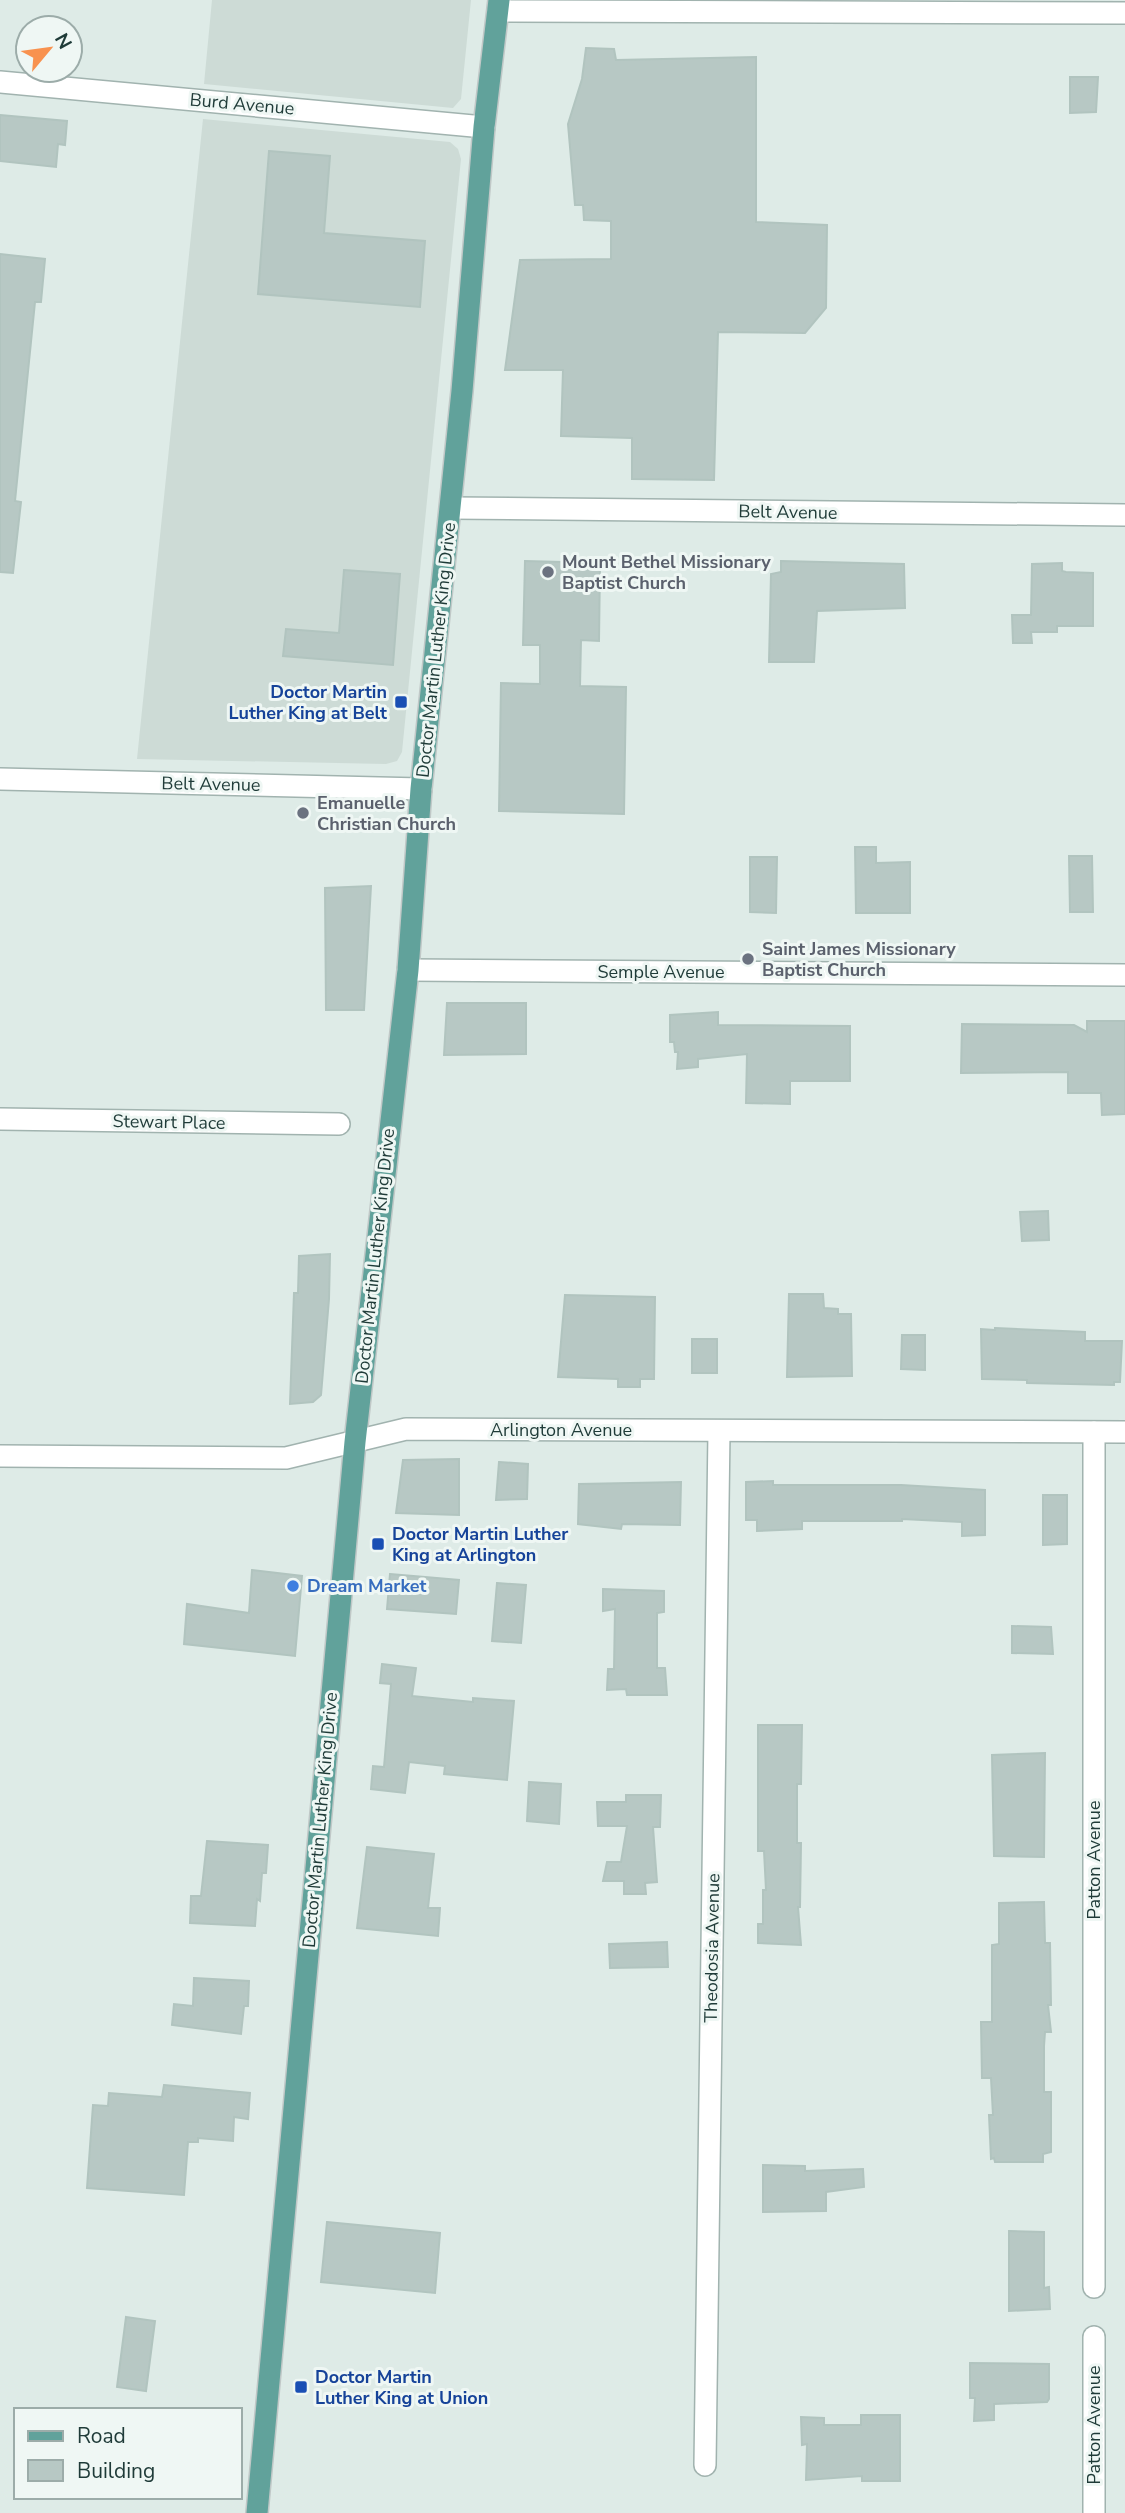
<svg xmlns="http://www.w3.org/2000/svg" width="1125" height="2513" viewBox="0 0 1125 2513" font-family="'Nunito Sans',sans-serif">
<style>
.built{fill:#cddbd6}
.building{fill:#b7c8c4;stroke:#b1c4bf;stroke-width:2}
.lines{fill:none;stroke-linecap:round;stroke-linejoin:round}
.minor-casing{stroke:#a1b3af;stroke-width:24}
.major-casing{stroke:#c0c8c7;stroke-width:24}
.minor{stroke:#fff;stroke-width:21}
.major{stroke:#61a29b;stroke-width:21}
.worship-dot{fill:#6b7280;stroke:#eff7f4;stroke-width:2.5}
.transit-dot{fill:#1a4fb4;stroke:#eff7f4;stroke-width:2.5}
.shop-dot{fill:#3f7fe0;stroke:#eff7f4;stroke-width:2.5}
.labels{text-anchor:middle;stroke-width:6;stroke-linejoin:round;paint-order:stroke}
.street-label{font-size:18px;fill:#1f3b38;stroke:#eff7f4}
.worship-label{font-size:18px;font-weight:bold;fill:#5b616d;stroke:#eff7f4;text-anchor:start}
.transit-label{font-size:18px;font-weight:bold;fill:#164399;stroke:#eff7f4;text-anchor:start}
.shop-label{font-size:18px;font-weight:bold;fill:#366cbe;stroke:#eff7f4;text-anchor:start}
</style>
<rect width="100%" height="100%" fill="#deebe7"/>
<g class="built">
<polygon points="212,0 471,0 461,99 453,108 204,84"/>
<polygon points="203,119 450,142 458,149 461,159 402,752 397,761 386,764 137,759"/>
</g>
<g class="building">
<polygon points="586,48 614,49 616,60 756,57 756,222 827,225 826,308 805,333 718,332 714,480 632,479 632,438 561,436 563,370 505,370 520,260 611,259 611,221 584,220 583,205 575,205 568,124 582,79"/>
<polygon points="1070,77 1098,77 1096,112 1070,113"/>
<polygon points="0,115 67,121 65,145 58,144 56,167 0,161"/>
<polygon points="269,151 330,156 324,233 425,241 420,307 258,294"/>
<polygon points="0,254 45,259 41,302 35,302 15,501 21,502 13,573 0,572"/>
<polygon points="525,561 600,563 599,641 581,640 580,686 626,687 624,814 499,811 501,683 540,684 540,645 523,645"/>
<polygon points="781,561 904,564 905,608 817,611 814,662 769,662 771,574 781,572"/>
<polygon points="1062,563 1062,571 1066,572 1093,573 1093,626 1057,626 1057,632 1031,632 1032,643 1013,643 1012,615 1031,615 1032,564"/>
<polygon points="344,570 400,574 393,665 283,656 286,629 339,633"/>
<polygon points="855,847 876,847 876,863 910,862 910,913 856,913"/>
<polygon points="1069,856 1092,856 1093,912 1070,912"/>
<polygon points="750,857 777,857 776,913 750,912"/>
<polygon points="371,886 364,1010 326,1010 325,888"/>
<polygon points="447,1003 526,1003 526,1054 444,1055"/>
<polygon points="718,1012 718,1025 850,1026 850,1081 790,1081 790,1104 746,1103 747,1054 698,1059 698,1067 677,1069 678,1052 675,1052 674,1042 670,1042 670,1015"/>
<polygon points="1087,1021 1125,1021 1125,1114 1102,1115 1101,1093 1068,1093 1068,1072 961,1073 962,1024 1074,1025 1087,1032"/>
<polygon points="1048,1211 1049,1240 1022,1241 1020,1212"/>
<polygon points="330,1254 329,1299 321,1395 313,1402 290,1404 294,1293 298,1293 299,1256"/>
<polygon points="789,1294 823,1294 824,1308 838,1309 838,1314 851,1314 852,1376 787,1377"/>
<polygon points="565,1295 655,1297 654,1379 640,1379 640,1387 618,1387 618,1379 558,1377"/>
<polygon points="995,1328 1085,1332 1085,1341 1122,1341 1120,1382 1114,1382 1114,1385 1027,1383 1027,1380 982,1379 981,1329 995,1330"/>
<polygon points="902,1335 925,1335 925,1370 901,1369"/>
<rect x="692" y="1339" width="25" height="34"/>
<polygon points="459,1459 459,1515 396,1513 403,1460"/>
<polygon points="499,1462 528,1464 527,1499 496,1500"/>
<polygon points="773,1481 773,1485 901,1485 985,1490 985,1535 962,1536 962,1522 902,1519 902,1521 802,1521 802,1529 757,1531 757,1520 746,1520 746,1482"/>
<polygon points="681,1482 680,1525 622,1524 621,1529 578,1524 579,1484"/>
<polygon points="1043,1495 1067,1495 1067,1544 1043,1545"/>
<polygon points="252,1570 302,1576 295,1656 184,1644 187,1604 249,1613"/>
<polygon points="390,1574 459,1580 456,1614 387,1609"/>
<polygon points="497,1583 526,1585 521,1643 492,1641"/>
<polygon points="603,1589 664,1591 664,1612 657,1613 657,1668 665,1668 667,1695 627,1695 626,1689 607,1690 608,1669 614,1669 615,1609 603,1611"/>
<polygon points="1012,1626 1051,1627 1053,1654 1012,1653"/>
<polygon points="382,1664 416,1668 412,1696 473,1702 473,1698 514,1701 507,1780 444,1774 445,1766 409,1762 405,1793 371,1789 373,1766 384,1767 391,1684 380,1683"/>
<polygon points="758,1725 802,1725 801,1784 797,1784 797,1843 801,1843 800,1907 798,1907 801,1945 758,1943 758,1924 763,1924 763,1890 766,1890 764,1851 758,1851"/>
<polygon points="1045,1753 1044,1857 994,1856 992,1755"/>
<polygon points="529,1782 561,1784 559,1824 527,1821"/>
<polygon points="626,1795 661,1795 660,1827 653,1827 657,1882 645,1883 646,1894 624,1894 624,1881 603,1881 607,1862 621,1862 627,1826 598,1826 597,1802 626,1802"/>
<polygon points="207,1841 268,1845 266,1873 262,1873 260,1901 257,1899 255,1926 190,1923 191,1896 201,1896"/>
<polygon points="367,1847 434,1854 428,1908 440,1908 438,1936 357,1928"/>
<polygon points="1044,1902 1045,1943 1050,1943 1051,2005 1048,2005 1051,2032 1045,2032 1044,2046 1044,2092 1051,2092 1051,2152 1043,2154 1043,2162 995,2162 994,2158 991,2159 989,2115 993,2115 991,2078 982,2078 981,2022 992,2022 992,1945 999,1944 999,1903"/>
<polygon points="667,1942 668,1967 610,1968 609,1944"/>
<polygon points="194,1978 249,1981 248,2006 244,2006 241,2034 172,2025 174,2004 193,2006"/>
<polygon points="164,2085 250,2093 248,2119 234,2117 233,2141 198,2138 198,2142 188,2142 184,2195 87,2188 93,2105 108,2106 109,2093 162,2097"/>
<polygon points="763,2165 805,2166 805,2171 863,2169 864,2187 826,2192 826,2211 763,2212"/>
<polygon points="327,2222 440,2233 435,2293 321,2282"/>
<polygon points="1009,2231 1044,2232 1044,2288 1049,2287 1050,2309 1009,2311"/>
<polygon points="126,2317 155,2321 146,2391 117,2387"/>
<polygon points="970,2363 1049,2364 1049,2399 1047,2402 994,2404 994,2420 974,2421 975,2398 970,2398"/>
<polygon points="861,2415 900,2415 900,2481 862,2481 862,2476 806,2480 807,2444 802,2445 801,2417 824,2418 824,2425 861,2425"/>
</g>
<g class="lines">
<g class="minor-casing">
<g id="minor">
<polyline points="498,11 1125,13"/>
<polyline points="0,82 484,127"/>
<polyline points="451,508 1125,515"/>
<polyline points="0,779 421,789"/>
<polyline points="408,970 1125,975"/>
<polyline points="0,1119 339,1124"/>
<polyline points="1094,1432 1094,2287"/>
<polyline points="0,1456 286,1458 406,1429 1125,1432"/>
<polyline points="1094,2337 1094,2513"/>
<polyline points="705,2465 719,1431"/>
</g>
</g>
<g class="major-casing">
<polyline id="major" points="257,2513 355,1442 408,970 421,789 462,391 484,127 499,0"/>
</g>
<use href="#minor" class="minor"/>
<use href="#major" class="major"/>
</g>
<g class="worship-dot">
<circle cx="548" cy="572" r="7"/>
<circle cx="303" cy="813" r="7"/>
<circle cx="748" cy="959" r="7"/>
</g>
<g class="transit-dot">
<rect x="394" y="695" width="14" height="14" rx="3.5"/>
<rect x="371" y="1537" width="14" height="14" rx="3.5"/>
<rect x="294" y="2380" width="14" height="14" rx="3.5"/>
</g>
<circle class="shop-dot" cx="293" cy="1586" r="7"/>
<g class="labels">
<g class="street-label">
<text transform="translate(242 104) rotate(5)" y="6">Burd Avenue</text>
<text transform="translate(788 512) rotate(1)" y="6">Belt Avenue</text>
<text transform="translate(436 650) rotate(-84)" y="6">Doctor Martin Luther King Drive</text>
<text transform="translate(211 784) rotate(1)" y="6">Belt Avenue</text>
<text x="661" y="978">Semple Avenue</text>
<text transform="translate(169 1122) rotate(1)" y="6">Stewart Place</text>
<text transform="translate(375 1256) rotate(-84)" y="6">Doctor Martin Luther King Drive</text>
<text x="561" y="1436">Arlington Avenue</text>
<text transform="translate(320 1820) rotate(-85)" y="6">Doctor Martin Luther King Drive</text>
<text transform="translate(1094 1860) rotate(-90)" y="6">Patton Avenue</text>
<text transform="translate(712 1948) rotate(-89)" y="6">Theodosia Avenue</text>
<text transform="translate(1094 2425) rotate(-90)" y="6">Patton Avenue</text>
</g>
<g class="worship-label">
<text x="562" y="568">Mount Bethel Missionary<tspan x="562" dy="21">Baptist Church</tspan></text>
<text x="317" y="809">Emanuelle<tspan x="317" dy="21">Christian Church</tspan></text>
<text x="762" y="955">Saint James Missionary<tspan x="762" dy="21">Baptist Church</tspan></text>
</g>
<g class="transit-label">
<text x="387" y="698" text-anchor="end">Doctor Martin<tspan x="387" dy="21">Luther King at Belt</tspan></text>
<text x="392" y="1540">Doctor Martin Luther<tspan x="392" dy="21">King at Arlington</tspan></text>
<text x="315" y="2383">Doctor Martin<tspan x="315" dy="21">Luther King at Union</tspan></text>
</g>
<g class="shop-label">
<text x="307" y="1592">Dream Market</text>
</g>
</g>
<rect x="14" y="2408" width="228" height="91" fill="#eff7f4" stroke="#9caca9" stroke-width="2"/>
<rect x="28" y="2431" width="35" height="10" fill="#61a29b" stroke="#9caca9" stroke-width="2"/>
<text x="77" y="2443" font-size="21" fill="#1f3b38">Road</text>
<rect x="28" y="2460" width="35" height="21" fill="#b7c8c4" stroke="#9caca9" stroke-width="2"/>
<text x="77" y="2478" font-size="21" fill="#1f3b38">Building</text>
<g transform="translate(49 49) rotate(61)"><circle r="33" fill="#eff7f4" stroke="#9caca9" stroke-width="2"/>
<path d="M0-5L12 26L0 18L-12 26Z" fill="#f8924f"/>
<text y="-10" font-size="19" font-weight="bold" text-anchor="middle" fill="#1f3b38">N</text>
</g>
</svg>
